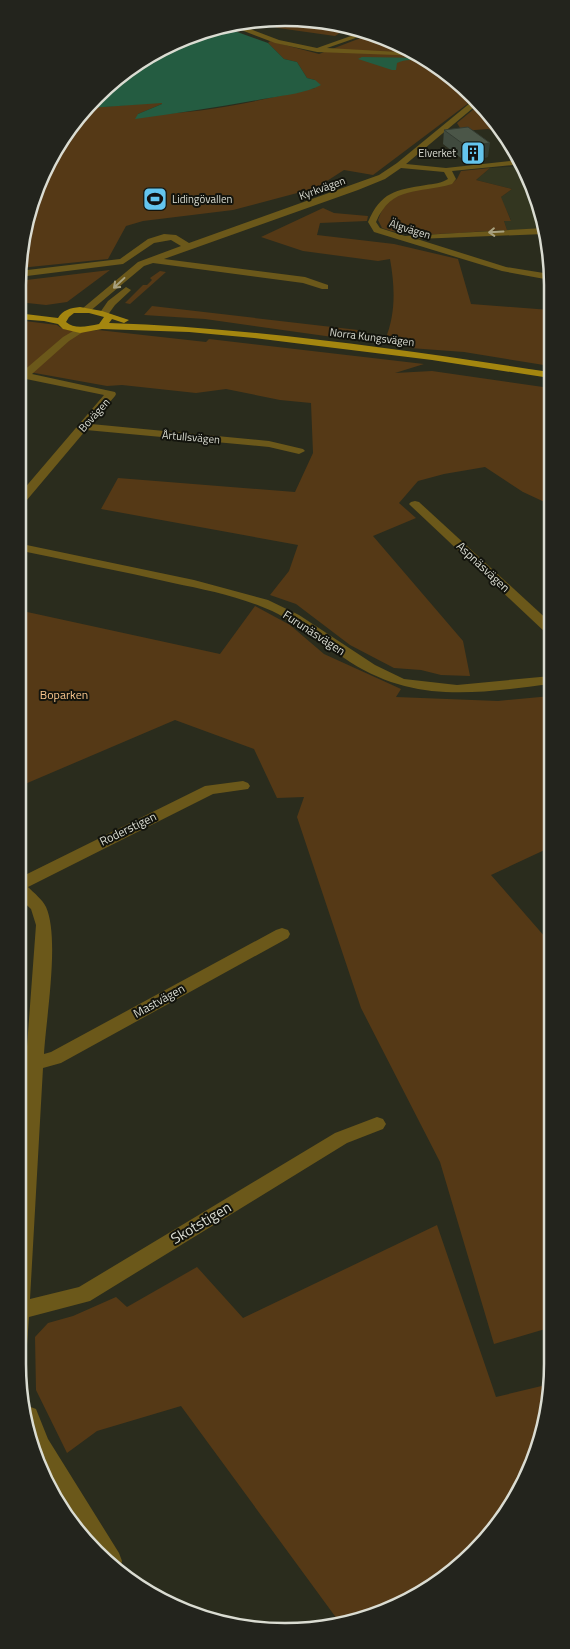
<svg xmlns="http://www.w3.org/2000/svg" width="570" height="1649" viewBox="0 0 570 1649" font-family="'Titillium Web',sans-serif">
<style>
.built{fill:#333620}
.green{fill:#553916}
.water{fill:#245c41}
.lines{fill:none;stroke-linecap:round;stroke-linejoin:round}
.minor{fill:#6b581a;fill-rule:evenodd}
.major{fill:#a4860f;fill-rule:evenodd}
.wall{fill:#404a3e}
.shaded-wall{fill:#343c32}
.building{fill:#4b5648;stroke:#343c32}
.oneway{stroke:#a8a17f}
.labels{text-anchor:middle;stroke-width:4;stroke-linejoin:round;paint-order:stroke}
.far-poi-label{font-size:11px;fill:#dadcd2;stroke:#13140d;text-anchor:end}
.far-street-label{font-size:11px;fill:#dadcd2;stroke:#13140d}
.street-label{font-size:12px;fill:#dadcd2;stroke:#13140d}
.park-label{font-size:12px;fill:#f7c58c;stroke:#13140d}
.near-street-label{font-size:15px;fill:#dadcd2;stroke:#13140d}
.rim{fill:none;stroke:#dadcd2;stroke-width:2.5}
</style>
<rect width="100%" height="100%" fill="#2a2c1d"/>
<polygon class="built" points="524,166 544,229 507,230 504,221 511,220 501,199 501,197 512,189 476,180 490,168"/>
<g class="green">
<polygon points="250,20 351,26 335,36 278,28"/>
<path d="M371,34L419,53L474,99L373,175L344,170L316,188L233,210L143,221L126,226L108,259L20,268L27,216L73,122L89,108L162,102V104L138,114C198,115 257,101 315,88V80L307,78L297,62L284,59L268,43L270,41L319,54Z"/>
<polygon points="480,104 486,108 503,134 488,129 462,131 457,123"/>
<path d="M490,168L476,180L512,189L501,197L511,221H504L507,230C473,231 411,240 382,228L378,220C380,215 382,209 385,205C397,190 433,187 452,183L457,179L461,171Z"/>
<path d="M323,208L334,213L368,216L367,221L320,223L317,235L394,244L458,259L471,304L550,310V366L464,352L410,348L385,340C396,314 395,287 390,259L378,261L303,251L261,237Z"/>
<polygon points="110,270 67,302 46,305 18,302 18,281"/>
<polygon points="160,271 166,272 130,304 125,303 143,285 147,285 152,280 150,278"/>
<polygon points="152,306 358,330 354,340 205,319 144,315"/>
<path d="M17,320L57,325C66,333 87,332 98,330L206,342L209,339L424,364L395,373L432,371L550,388L551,505L523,492L485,467L444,474L418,481L399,503L416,518L373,536L463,641L470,676L441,675L421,670L394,668L350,645L296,604L270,595L289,571L298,545L101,509L118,478L295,492L313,453L311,403L280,400L226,389L196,393L122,385L107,386L18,370Z"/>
<polygon points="255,606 290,625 324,654 401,689 396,697 498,701 551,696 551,847 491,875 552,945 552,1327 494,1344 440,1162 361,1008 297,817 304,797 277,798 254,749 175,720 25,784 18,780 18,610 220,654"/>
<polygon points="437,1225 496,1397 550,1384 543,1433 507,1513 434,1586 354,1622 340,1623 181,1406 97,1431 67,1453 36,1390 35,1337 48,1323 73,1316 116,1297 127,1307 197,1267 243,1318"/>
</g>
<g class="water">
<path d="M226,28L268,43L284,59L297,62L307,78L315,80L321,85C306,93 286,95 269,98C224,106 180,113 135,119L138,114L162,104V103L89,108L151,53Z"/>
<path d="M362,57L424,58L432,64C420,61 408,57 397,63L396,70H392L358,59Z"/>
</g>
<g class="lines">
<g class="minor">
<polygon points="237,24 279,40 317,48 365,31 370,33 327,48 417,53 422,56 317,52 275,43 231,26"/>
<path d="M475,99L479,103L406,164L446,168L520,160L523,164L452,171L456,179L452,184C418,194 392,185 376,222L380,228L405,236L544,228V234L417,239L506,267L550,274V280L502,271L374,232L368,222C381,192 395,190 426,185C433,184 442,183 448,179L444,172L401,168L385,179L358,190L164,259L305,277L328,285V289H322L303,283L153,263L144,266L89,312H83V308L138,262L181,246L171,240L154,243L123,264L19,277V271L120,259L148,239L164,234L176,235L189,243L379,175L397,163Z"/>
<polygon points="126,287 131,290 129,292 115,305 107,316 101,316 99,314 108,301"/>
<polygon points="80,327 85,330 83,332 69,341 32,374 115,392 116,394 115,396 91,424 269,441 303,449 305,451 299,454 269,447 86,430 21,507 17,508 17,497 104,395 26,379 23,382 17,383 17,371 22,372 63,337"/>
<polygon points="415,501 419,502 551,623 551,634 546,633 411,506 409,504 411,502"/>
<path d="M17,543L194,580L268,600L299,615L375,665L404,679L457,685L551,676V684C478,693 416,704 350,662C321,643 293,618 260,606C232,595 202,589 173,583C121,571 69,561 17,550Z"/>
<path d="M243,781L248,783L250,786L248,789L213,794L28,887C34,893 43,900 46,907C60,938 46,1018 44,1054L51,1052L276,930L282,928L288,930L290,934L288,938L61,1063L43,1068L30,1299L79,1287L335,1133L377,1117L383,1119L386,1124L383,1129L347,1143L90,1301L29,1317L27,1345L24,1352L17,1354V1181L36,925L31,909L17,896V879L205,786Z"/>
<polygon points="28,1406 36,1409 48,1439 119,1553 122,1561 120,1568 87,1543 37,1460 26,1407"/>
</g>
<path class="major" d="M80,307L102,311L129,320L124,323L112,319L109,323C257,328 404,350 550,372V378L432,360L254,338L189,332L102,329L80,333L63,329L58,324L44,321L17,319V313L58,318C63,310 70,308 80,307ZM74,313H89L104,317L99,324C88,326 75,330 66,322L69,317Z"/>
</g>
<polygon class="wall" points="444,130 488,157 465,161 443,144"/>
<polygon class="shaded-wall" points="490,143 488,157 465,161 466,146"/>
<polygon class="building" points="468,127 490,143 466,146 444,130"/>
<defs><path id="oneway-shaft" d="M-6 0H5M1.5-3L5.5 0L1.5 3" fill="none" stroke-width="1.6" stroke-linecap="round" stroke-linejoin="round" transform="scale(1.25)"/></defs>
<g class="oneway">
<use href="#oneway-shaft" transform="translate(496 232) rotate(177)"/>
<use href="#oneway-shaft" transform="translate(119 283) rotate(137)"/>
</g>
<defs>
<g id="building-square" transform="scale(1.25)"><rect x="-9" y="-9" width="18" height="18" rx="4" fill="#64c5ee" stroke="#13140d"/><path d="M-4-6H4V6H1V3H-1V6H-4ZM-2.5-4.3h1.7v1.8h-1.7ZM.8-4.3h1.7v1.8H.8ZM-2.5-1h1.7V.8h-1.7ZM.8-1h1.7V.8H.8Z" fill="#111"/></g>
<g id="stadium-square" transform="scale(1.25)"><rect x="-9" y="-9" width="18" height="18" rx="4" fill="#64c5ee" stroke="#13140d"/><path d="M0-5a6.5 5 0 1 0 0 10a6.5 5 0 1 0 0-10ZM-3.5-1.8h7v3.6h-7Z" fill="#111"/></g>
</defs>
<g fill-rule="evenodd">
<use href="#building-square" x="473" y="153"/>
<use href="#stadium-square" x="155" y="199"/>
</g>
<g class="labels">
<g class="far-poi-label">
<text x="456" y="157">Elverket</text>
<text x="172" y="203" text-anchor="start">Lidingövallen</text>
</g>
<g class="far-street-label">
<text transform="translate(322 188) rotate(-20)" y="4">Kyrkvägen</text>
<text transform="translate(410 229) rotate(17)" y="4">Älgvägen</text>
<text transform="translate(372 337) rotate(7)" y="4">Norra Kungsvägen</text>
<text transform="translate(94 415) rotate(-48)" y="4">Bovägen</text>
<text transform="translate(191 437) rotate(5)" y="4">Årtullsvägen</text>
</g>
<g class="street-label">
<text transform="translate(483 567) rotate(43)" y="4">Aspnäsvägen</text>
<text transform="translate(314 633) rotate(33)" y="4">Furunäsvägen</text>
<text transform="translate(128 829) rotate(-26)" y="4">Roderstigen</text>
<text transform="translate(159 1001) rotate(-29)" y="4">Mastvägen</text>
</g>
<g class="park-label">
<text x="64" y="699">Boparken</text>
</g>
<g class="near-street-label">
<text transform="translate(201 1223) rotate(-31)" y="5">Skotstigen</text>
</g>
</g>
<path d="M0 0H570V1649H0ZM285 26H285A259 259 0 0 1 544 285V1364A259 259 0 0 1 285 1623H285A259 259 0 0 1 26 1364V285A259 259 0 0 1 285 26Z" fill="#23241d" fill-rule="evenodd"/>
<path class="rim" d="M285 26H285A259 259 0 0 1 544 285V1364A259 259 0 0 1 285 1623H285A259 259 0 0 1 26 1364V285A259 259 0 0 1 285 26Z"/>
</svg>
